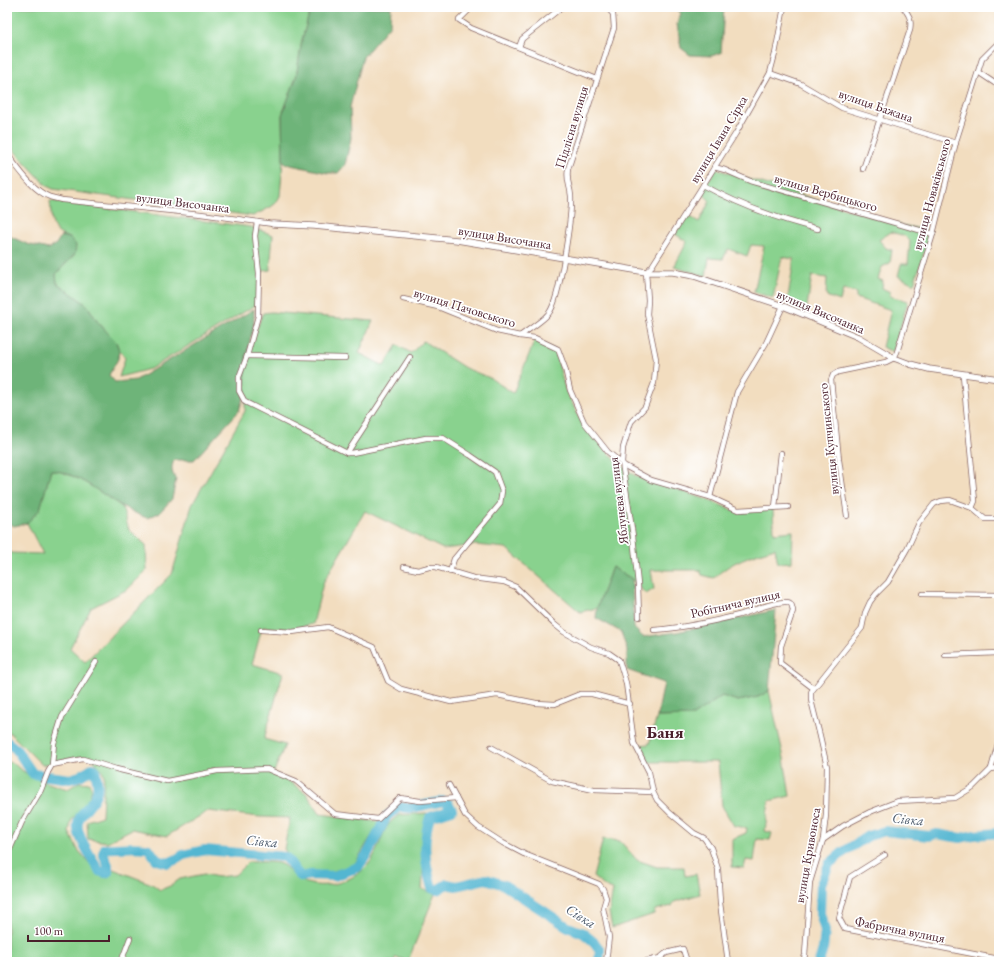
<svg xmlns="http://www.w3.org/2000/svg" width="1006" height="969" viewBox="0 0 1006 969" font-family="'EB Garamond',serif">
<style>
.green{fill:#89d28e;stroke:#6a785c}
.forest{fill:#6eb479;stroke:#5c6a52}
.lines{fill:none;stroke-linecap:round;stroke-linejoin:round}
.river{stroke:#52b6d1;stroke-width:10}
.minor-casing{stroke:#85625f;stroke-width:6}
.tertiary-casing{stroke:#85625f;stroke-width:7}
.minor{stroke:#fff;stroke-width:4.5}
.tertiary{stroke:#fff;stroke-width:5.5}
.labels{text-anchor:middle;stroke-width:3.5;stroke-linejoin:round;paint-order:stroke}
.street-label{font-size:13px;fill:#4a1f2b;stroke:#fff}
.water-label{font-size:14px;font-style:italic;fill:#4d5b6d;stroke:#fff}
.district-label{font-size:17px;font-weight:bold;fill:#4a1f2b;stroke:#fff}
</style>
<rect width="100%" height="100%" fill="#fff"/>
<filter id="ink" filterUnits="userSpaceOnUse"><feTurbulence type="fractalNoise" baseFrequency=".025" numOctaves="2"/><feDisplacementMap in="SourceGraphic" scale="8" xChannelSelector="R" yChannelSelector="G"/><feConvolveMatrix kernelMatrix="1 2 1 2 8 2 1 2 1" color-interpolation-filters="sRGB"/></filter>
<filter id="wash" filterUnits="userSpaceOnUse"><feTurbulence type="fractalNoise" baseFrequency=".012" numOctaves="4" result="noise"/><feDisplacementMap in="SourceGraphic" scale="16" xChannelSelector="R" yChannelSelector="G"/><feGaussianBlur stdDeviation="0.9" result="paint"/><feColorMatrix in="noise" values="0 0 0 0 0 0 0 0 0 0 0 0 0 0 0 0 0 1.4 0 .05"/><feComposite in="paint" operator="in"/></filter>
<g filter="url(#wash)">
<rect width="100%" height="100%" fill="#f2ddbf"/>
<g class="green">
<polygon points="7,7 311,7 302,40 296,78 282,115 283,160 280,196 276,203 271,207 253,216 53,189 47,186 7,143"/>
<polygon points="716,169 893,223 931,231 914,284 898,276 901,264 908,264 910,241 905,236 891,232 879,240 886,248 892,250 890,263 882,267 878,279 883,281 882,288 890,292 890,296 908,301 893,352 882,347 891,310 856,298 856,293 843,290 840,301 826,296 827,278 812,276 806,312 787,304 794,259 782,257 773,298 754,292 764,246 751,245 747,256 728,249 723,259 709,258 706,276 674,267 687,242 675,234 687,215 699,222 710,201 701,192"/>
<path d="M50,201L251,227L273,235L270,270L263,271L254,306L150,369L119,377L125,358L119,350L116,342L97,321L87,305L57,283L56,274L75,254L70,238C49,233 52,219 50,201Z"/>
<path d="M271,312L373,321L359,353L384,366L397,345L411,353L423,341L465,368L490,378L513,393L535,340L555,350L565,389L582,423L618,463L636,476L705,499L738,512L773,509L774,533L793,531L792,562L778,563L775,548C752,555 731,561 714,578L702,575L700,570H651L654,589L646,594L632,579L612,567L597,608L580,612L506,548L476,545L443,549L365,511L323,583L313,624L291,629L264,627L262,628L252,664L283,673L264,739L285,745L273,774L287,780L306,793L320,814L380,822L354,865L327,873L300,872L284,849L290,818L260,817L208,811L167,836L132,829L107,842L88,839L87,821L102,816L104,774L91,756L73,758L42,765L7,730V551L11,553L43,554L27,523L40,509L51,470C76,473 102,493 122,507L129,530L146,545L147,570L128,589L91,608L70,648L85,662L172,574L192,505L245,411L246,356L263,313Z"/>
<polygon points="769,691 784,758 790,796 769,801 765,831 772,833 770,840 757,839 754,861 746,860 744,868 732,867 732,839 746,833 747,828 734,826 722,806 718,762 649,762 640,745 649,744 657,717 693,716 722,696 738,701 758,697"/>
<path d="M7,762C16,763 16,767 23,771C36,780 53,785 68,789L79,782L89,783L92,789L88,801L71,821L69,832L78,850L100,875L108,877L113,869L152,884L160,890L170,886L180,879L204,874L218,877L235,875L248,862C257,862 274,861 281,864C288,867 291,874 297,878C318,893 351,883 367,866C377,855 380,838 388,825C391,821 395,818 399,815L427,813L422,889L435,894L408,961L396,957L393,962H7Z"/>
<polygon points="603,839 620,841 637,860 657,867 684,867 685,876 696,874 700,894 674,902 672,906 655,910 654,914 612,928 609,912 613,890 607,888 593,877"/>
</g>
<g class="forest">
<polygon points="311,7 391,7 390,25 363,57 350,107 351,138 345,165 338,173 328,173 286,164 283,160 282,115 296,78 302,40"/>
<polygon points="674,7 724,7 721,53 711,56 690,55 681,48 677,24 681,13"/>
<path d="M7,235L27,244L48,249L56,244L61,236L70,238L76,245L75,254L56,274L57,283L87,305L97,321L116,342L119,350L118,359L109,375L115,382L136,380L254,309V324L246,356L245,392L239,411L194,460H174C171,468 171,472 176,479L172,499L159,513L147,518C139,515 130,511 122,506C99,493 78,473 51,470L40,509L27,523L14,526L7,523Z"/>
<polygon points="612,567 632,579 634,628 643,637 677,632 776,610 769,691 758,697 738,701 722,696 693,716 657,717 664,683 627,670 627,650 621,632 596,618 597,608"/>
</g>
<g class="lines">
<g class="river">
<path d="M7,742L16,749L33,774L70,779L80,776L92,768L95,769C96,776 99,784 97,791C94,806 75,813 78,829C79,840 94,860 99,871L105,873L108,872V865L103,853L105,848C119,849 135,845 149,849L157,860L168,863L177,859L183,855L205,850L285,857C292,863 294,872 302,877L310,875L334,876L358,867L368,853L387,816L399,807L411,808L443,801L449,804L452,810L430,817C422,841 425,865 432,888L437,890L447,884L456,886L486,879L504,885L568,927L583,933L594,942L600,950L599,962"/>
<polyline points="819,962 823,949 825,931 820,913 821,884 829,864 842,853 868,836 885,831 929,836 936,834 961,838 974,835 999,833"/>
</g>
</g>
</g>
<g filter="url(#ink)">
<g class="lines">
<g class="minor-casing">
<g id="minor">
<polyline points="472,7 459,20 471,28 597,79"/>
<polyline points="519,47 522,39 562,7"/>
<polyline points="978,72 999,86"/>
<polyline points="770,73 801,84 842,108 956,143"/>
<path d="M7,154C19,169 32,190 50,197C54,198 58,199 62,200L201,214L273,224"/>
<polyline points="714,167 725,170 750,181 933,234"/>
<path d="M863,169L910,30C912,19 909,15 903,7"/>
<path d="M703,185C739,205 778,219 818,229"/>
<polyline points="257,222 255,236 259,273 258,316 247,356 239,377 239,391 245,402 347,453 352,453 426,438 443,438 470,455 495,472 502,491 500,504 454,559 450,572"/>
<path d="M403,299L438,307L497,331L520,336C528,330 544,320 549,313C560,299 572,215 571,196C570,184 566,182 568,169L614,28L613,14L607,7"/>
<polyline points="520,336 535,338 558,349 565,368 570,390 584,422 608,452 625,466 651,480 710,497 738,510 788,507"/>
<polyline points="247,356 345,358"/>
<polyline points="963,375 975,501 972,508"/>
<polyline points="347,453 410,357"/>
<polyline points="710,497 737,392 766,343 783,306"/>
<polyline points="775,507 781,453"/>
<polyline points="847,516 839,460 831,380 833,375 838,372 886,362 894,358 897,352 933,234 957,138 982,59 999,42"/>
<polyline points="404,567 418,570 429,567 436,567 473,578 504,582 516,587 554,624 564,632 591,647 609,653 619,660 626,683 634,743 649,772 653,792 657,800 670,813 694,833 704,838 711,848 718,869 720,903 728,962"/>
<polyline points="922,594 999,595"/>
<polyline points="639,617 638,585 633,536 622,462 623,448 631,422 645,407 654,383 656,359 647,314 648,300 646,272 652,266 736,133 770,73 775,54 784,7"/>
<polyline points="261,630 292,632 328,627 374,647 388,681 401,689 451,702 497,695 536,703 555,704 580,694 592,694 630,704"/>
<path d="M654,630C682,628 711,622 739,615C752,611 774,601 786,602C792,602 792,606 793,611L781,646L780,663L813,688"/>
<polyline points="945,655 999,653"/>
<polyline points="491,747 552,781 594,790 653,792"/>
<polyline points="52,765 83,759 116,769 167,781 217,771 267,769 296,781 335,814 378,819 400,798 420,801 456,798"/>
<polyline points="991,769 999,768"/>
<polyline points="449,785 465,815 478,827 503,843 524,854 599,884 603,889 606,898 603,908 609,937 606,962"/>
<polyline points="823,840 843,826 870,812 898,801 955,798 973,787 991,769 999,740"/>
<polyline points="885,855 850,877 839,918 845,929 999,959"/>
<polyline points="7,856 22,822 41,790 48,772 52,765 54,743 62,717 96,662"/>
<polyline points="647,961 660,958 666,953 683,949 687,962"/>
<polyline points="121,962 130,938"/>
<polyline points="803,962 805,955 810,882 823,840 826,815 827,767 820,736 811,700 811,692 862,628 865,613 870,602 876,594 888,582 907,549 919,523 934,504 941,501 950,500 972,508 985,519 999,519"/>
</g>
</g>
<g class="tertiary-casing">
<polyline id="tertiary" points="273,224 314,226 457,240 646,272 673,272 694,276 783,306 858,337 894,358 910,364 929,369 999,379"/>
</g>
<use href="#minor" class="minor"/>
<use href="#tertiary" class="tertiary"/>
</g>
</g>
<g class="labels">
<g class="street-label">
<text transform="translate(876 105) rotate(19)" y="5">вулиця Бажана</text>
<text transform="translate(571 127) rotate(-73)" y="5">Підлісна вулиця</text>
<text transform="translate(718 139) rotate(-59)" y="5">вулиця Івана Сірка</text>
<text transform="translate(826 192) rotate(16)" y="5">вулиця Вербицького</text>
<text transform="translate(931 194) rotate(-75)" y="5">вулиця Новаківського</text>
<text transform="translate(183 202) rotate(7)" y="5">вулиця Височанка</text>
<text transform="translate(505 237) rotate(9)" y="5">вулиця Височанка</text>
<text transform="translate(465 307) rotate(17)" y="5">вулиця Пачовського</text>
<text transform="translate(821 311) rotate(23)" y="5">вулиця Височанка</text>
<text transform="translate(828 439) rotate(-96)" y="5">вулиця Купчинського</text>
<text transform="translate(618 501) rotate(-97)" y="5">Яблунева вулиця</text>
<text transform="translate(735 603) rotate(-13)" y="5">Робітнича вулиця</text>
<text transform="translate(807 855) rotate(-80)" y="5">вулиця Кривоноса</text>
<text transform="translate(900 929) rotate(11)" y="5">Фабрична вулиця</text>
</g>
<g class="water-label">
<text transform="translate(908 819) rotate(5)" y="5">Сівка</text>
<text transform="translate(262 841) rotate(5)" y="5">Сівка</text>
<text transform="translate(581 916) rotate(32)" y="5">Сівка</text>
</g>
<g class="district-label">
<text x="665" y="738">Баня</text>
</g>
</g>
<rect width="1006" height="969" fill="none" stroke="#fff" stroke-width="24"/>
<path d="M28 935v6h81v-6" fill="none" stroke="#4a1f2b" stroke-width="2"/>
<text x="34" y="935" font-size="12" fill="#4a1f2b" stroke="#ffffff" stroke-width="3" paint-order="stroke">100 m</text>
</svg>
